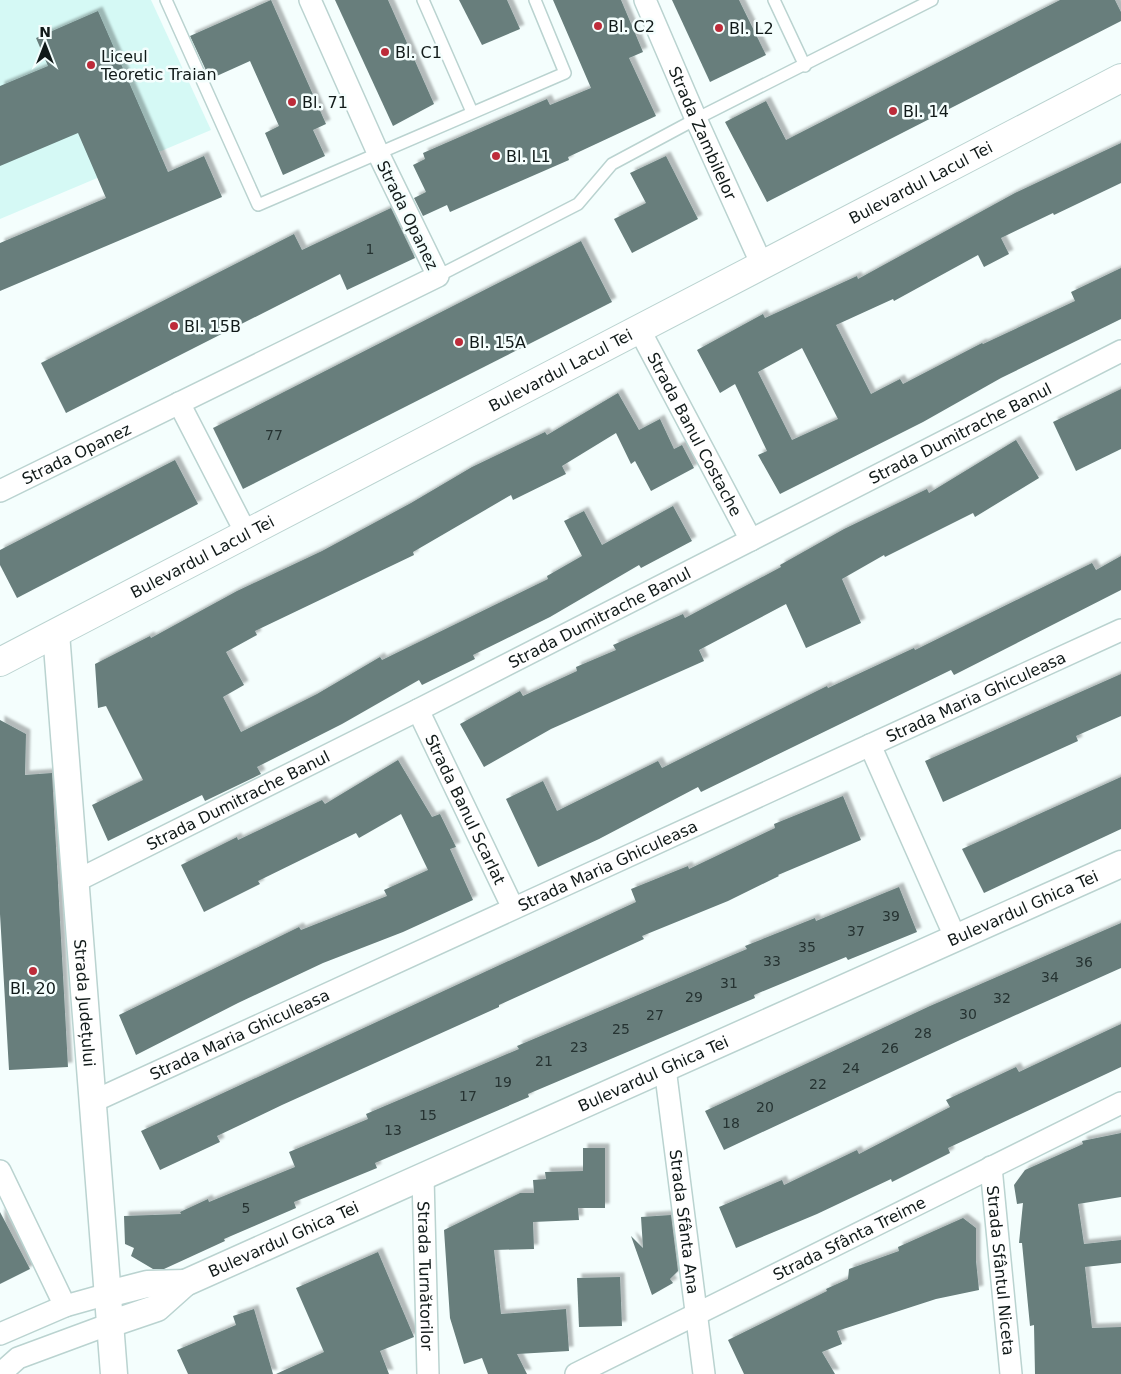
<svg xmlns="http://www.w3.org/2000/svg" width="1121" height="1374" viewBox="0 0 1121 1374" font-family="'DejaVu Sans',sans-serif">
<style>
.built{fill:#d5f9f5}
.building{fill:#677e7c;fill-rule:evenodd;filter:url(#shadow)}
.lines{fill:none;stroke-linecap:round;stroke-linejoin:round}
.service-casing{stroke:#bad3d0;stroke-width:14}
.minor-casing{stroke:#bad3d0;stroke-width:24}
.tertiary-casing{stroke:#bad3d0;stroke-width:29}
.secondary-casing{stroke:#bad3d0;stroke-width:30}
.service{stroke:#fff;stroke-width:11}
.minor{stroke:#fff;stroke-width:21}
.tertiary{stroke:#fff;stroke-width:26}
.secondary{stroke:#fff;stroke-width:28}
.poi-dot{fill:#bd2c3a;stroke:#f4fefd;stroke-width:2}
.labels{text-anchor:middle;stroke-width:5;stroke-linejoin:round;paint-order:stroke}
.number-label{font-size:14px;fill:#263332}
.poi-label{font-size:16px;fill:#111a19;stroke:#f4fefd;text-anchor:start}
.street-label{font-size:16px;fill:#111a19;stroke:#f4fefd}
</style>
<defs>
<filter id="shadow"><feDropShadow dx="4.5" dy="-4.5" stdDeviation="1" flood-color="#0004"/></filter>
</defs>
<rect width="100%" height="100%" fill="#f4fefd"/>
<polygon class="built" points="0,0 151,0 211,130 0,219"/>
<g class="building">
<polygon points="271,0 326,124 313,130 325,156 283,175 265,133 279,126 250,61 210,79 190,36"/>
<polygon points="335,0 388,0 434,104 393,126"/>
<polygon points="459,0 507,0 520,29 482,45"/>
<polygon points="553,0 621,0 643,52 629,58 656,116 568,157 569,160 450,212 447,205 423,216 414,198 426,192 413,165 425,159 423,153 547,99 550,105 591,88"/>
<polygon points="672,0 739,0 766,55 710,82"/>
<polygon points="1060,0 1115,0 1121,12 1121,21 767,202 725,122 766,101 786,140"/>
<polygon points="98,11 168,172 204,156 222,197 0,291 0,243 106,198 78,133 0,166 0,86 48,66 36,38"/>
<path d="M1121,143V183L1054,215L1053,213L1001,238L1009,254L984,267L978,255L894,301L893,299L836,325L871,394L900,379L903,384L982,343L983,344L1075,301L1071,292L1121,268V319L1001,378L923,422L780,494L758,455L767,451L735,384L720,393L697,350L763,314L765,318L857,276L858,279L1015,193ZM802,348L838,419L792,440L758,372Z"/>
<polygon points="666,156 698,219 632,253 614,219 646,203 630,173"/>
<polygon points="391,208 415,258 347,290 340,274 66,413 41,363 294,234 302,250"/>
<polygon points="581,241 612,302 243,489 213,428"/>
<polygon points="1121,389 1121,449 1076,471 1053,422"/>
<polygon points="618,393 639,430 660,419 674,449 682,445 694,468 651,491 635,461 631,464 616,433 562,466 566,474 513,500 511,495 413,552 414,555 255,631 257,635 226,652 244,685 223,697 241,732 317,694 380,657 382,660 548,579 547,576 582,556 564,521 584,511 602,545 673,506 692,541 641,568 639,565 550,617 473,655 475,659 422,685 419,680 342,724 257,767 261,774 205,801 202,795 108,841 92,805 143,780 106,706 98,708 95,664 150,636 151,638 237,591 322,551 411,503 472,467 545,432 547,435"/>
<polygon points="1016,440 1039,478 975,517 973,513 885,557 884,555 842,579 861,623 806,648 786,604 699,650 704,661 551,729 484,767 460,724 520,691 523,696 577,671 576,667 616,650 613,645 683,614 685,618 781,567 780,565 844,529 927,489 929,493"/>
<polygon points="175,460 198,504 17,598 0,565 0,550"/>
<polygon points="1121,556 1121,590 954,675 951,670 701,792 698,787 599,839 538,867 506,799 543,781 557,811 658,761 662,768 827,686 828,688 914,648 915,650 1092,563 1096,570"/>
<polygon points="1121,674 1121,716 1076,736 1078,741 943,802 925,761"/>
<polygon points="0,720 26,734 25,775 52,773 68,1067 9,1070 0,914"/>
<polygon points="398,760 432,817 440,814 456,847 450,849 473,900 403,932 323,963 238,1003 136,1055 119,1015 299,927 301,930 387,896 384,890 428,870 401,814 359,838 356,833 258,881 260,884 204,912 181,865 237,837 238,840 322,800 325,804"/>
<polygon points="1121,777 1121,829 984,893 962,849"/>
<polygon points="843,796 861,840 778,875 779,876 728,901 642,936 644,939 499,1005 499,1007 282,1105 217,1136 220,1142 160,1170 141,1131 636,902 631,889 688,866 689,869 775,828 774,824"/>
<polygon points="899,887 917,932 848,960 846,957 754,995 755,998 528,1094 529,1097 375,1163 377,1168 294,1202 296,1208 224,1239 225,1241 164,1269 153,1269 131,1256 134,1248 125,1244 124,1216 181,1214 180,1212 208,1199 209,1202 295,1167 289,1152 368,1119 366,1114 519,1049 517,1046 747,949 745,946 815,918 816,921"/>
<polygon points="1121,923 1121,968 960,1040 724,1150 705,1111 930,1006"/>
<polygon points="1121,1024 1121,1067 948,1148 950,1153 892,1182 891,1179 817,1214 736,1248 719,1207 782,1180 784,1185 857,1150 859,1154 950,1107 946,1100 1016,1067 1019,1072"/>
<polygon points="1121,1133 1121,1197 1078,1204 1084,1244 1121,1240 1121,1263 1085,1267 1092,1328 1121,1327 1121,1374 1035,1374 1034,1325 1030,1326 1022,1243 1019,1243 1023,1203 1017,1204 1014,1185 1025,1170 1083,1144 1082,1141"/>
<polygon points="583,1148 605,1148 605,1208 578,1208 579,1220 533,1222 534,1249 494,1250 501,1314 566,1309 569,1351 517,1354 527,1374 488,1374 482,1358 464,1364 450,1318 444,1230 520,1193 534,1193 533,1180 546,1179 545,1172 583,1171"/>
<polygon points="0,1212 30,1269 0,1284"/>
<polygon points="671,1215 678,1271 670,1279 673,1283 652,1295 631,1236 643,1248 641,1217"/>
<polygon points="963,1218 976,1228 976,1261 979,1290 936,1299 837,1331 842,1344 822,1352 835,1374 744,1374 728,1340 827,1291 826,1289 848,1279 849,1269 899,1251 898,1247"/>
<polygon points="378,1252 414,1337 380,1351 389,1374 276,1374 324,1352 296,1288"/>
<polygon points="620,1277 622,1326 579,1327 577,1278"/>
<polygon points="254,1309 273,1374 188,1374 177,1350 236,1325 233,1316"/>
</g>
<g class="lines">
<g class="service-casing">
<g id="service">
<polyline points="166,0 258,205 565,73 535,0"/>
<polyline points="423,0 472,112"/>
<polyline points="774,0 805,66"/>
<polyline points="438,276 578,204 612,164 696,119 932,0"/>
</g>
</g>
<g class="minor-casing">
<g id="minor">
<path id="s1" d="M645,0L696,119L762,265"/>
<path id="s2" d="M639,329L751,540"/>
<polyline points="179,403 246,533"/>
<path id="s3" d="M0,491L438,276L378,153L310,0"/>
<path id="s4" d="M418,710L513,908"/>
<polyline points="870,745 956,939"/>
<path id="s5" d="M76,881L418,710L1121,351"/>
<path id="s6" d="M665,1068L704,1374"/>
<path id="s7" d="M94,1101L1121,630"/>
<path id="s8" d="M991,1167L1011,1374"/>
<polyline points="0,1171 65,1306 108,1294"/>
<path id="s9" d="M423,1177L428,1374"/>
<polyline points="0,1334 65,1306"/>
<polyline points="0,1374 18,1358 110,1324"/>
<path id="s10" d="M576,1374L1121,1103"/>
</g>
</g>
<g class="tertiary-casing">
<g id="tertiary">
<path id="s11" d="M56,633L114,1374"/>
<polyline points="108,1294 147,1284 185,1283"/>
<path id="s12" d="M110,1324L157,1308L185,1283L1121,864"/>
</g>
</g>
<g class="secondary-casing">
<g id="secondary">
<path id="s13" d="M0,662L1121,78"/>
</g>
</g>
<use href="#service" class="service"/>
<use href="#minor" class="minor"/>
<use href="#tertiary" class="tertiary"/>
<use href="#secondary" class="secondary"/>
</g>
<g class="poi-dot">
<circle cx="598" cy="26" r="5"/>
<circle cx="719" cy="28" r="5"/>
<circle cx="385" cy="52" r="5"/>
<circle cx="91" cy="65" r="5"/>
<circle cx="292" cy="102" r="5"/>
<circle cx="893" cy="111" r="5"/>
<circle cx="496" cy="156" r="5"/>
<circle cx="174" cy="326" r="5"/>
<circle cx="459" cy="342" r="5"/>
<circle cx="33" cy="971" r="5"/>
</g>
<g class="labels">
<g class="number-label">
<text x="370" y="254">1</text>
<text x="274" y="440">77</text>
<text x="891" y="921">39</text>
<text x="856" y="936">37</text>
<text x="807" y="952">35</text>
<text x="772" y="966">33</text>
<text x="1084" y="967">36</text>
<text x="1050" y="982">34</text>
<text x="729" y="988">31</text>
<text x="694" y="1002">29</text>
<text x="1002" y="1003">32</text>
<text x="968" y="1019">30</text>
<text x="655" y="1020">27</text>
<text x="621" y="1034">25</text>
<text x="923" y="1038">28</text>
<text x="579" y="1052">23</text>
<text x="890" y="1053">26</text>
<text x="544" y="1066">21</text>
<text x="851" y="1073">24</text>
<text x="503" y="1087">19</text>
<text x="818" y="1089">22</text>
<text x="468" y="1101">17</text>
<text x="765" y="1112">20</text>
<text x="428" y="1120">15</text>
<text x="731" y="1128">18</text>
<text x="393" y="1135">13</text>
<text x="246" y="1213">5</text>
</g>
<g class="poi-label">
<text x="608" y="32">Bl. C2</text>
<text x="729" y="34">Bl. L2</text>
<text x="395" y="58">Bl. C1</text>
<text x="101" y="62">Liceul<tspan x="101" dy="18">Teoretic Traian</tspan></text>
<text x="302" y="108">Bl. 71</text>
<text x="903" y="117">Bl. 14</text>
<text x="506" y="162">Bl. L1</text>
<text x="184" y="332">Bl. 15B</text>
<text x="469" y="348">Bl. 15A</text>
<text x="33" y="994" text-anchor="middle">Bl. 20</text>
</g>
<g class="street-label">
<text dy="6" stroke="none"><textPath href="#s1" startOffset="145">Strada Zambilelor</textPath></text>
<text dy="6" stroke="none"><textPath href="#s13" startOffset="1038">Bulevardul Lacul Tei</textPath></text>
<text transform="translate(408 215) rotate(64)" y="6">Strada Opanez</text>
<text dy="6" stroke="none"><textPath href="#s13" startOffset="632">Bulevardul Lacul Tei</textPath></text>
<text dy="6" stroke="none"><textPath href="#s5" startOffset="991">Strada Dumitrache Banul</textPath></text>
<text dy="6" stroke="none"><textPath href="#s2" startOffset="119">Strada Banul Costache</textPath></text>
<text dy="6" stroke="none"><textPath href="#s3" startOffset="85">Strada Opanez</textPath></text>
<text dy="6" stroke="none"><textPath href="#s13" startOffset="228">Bulevardul Lacul Tei</textPath></text>
<text dy="6" stroke="none"><textPath href="#s5" startOffset="586">Strada Dumitrache Banul</textPath></text>
<text dy="6" stroke="none"><textPath href="#s7" startOffset="970">Strada Maria Ghiculeasa</textPath></text>
<text dy="6" stroke="none"><textPath href="#s5" startOffset="181">Strada Dumitrache Banul</textPath></text>
<text dy="6" stroke="none"><textPath href="#s4" startOffset="110">Strada Banul Scarlat</textPath></text>
<text dy="6" stroke="none"><textPath href="#s7" startOffset="565">Strada Maria Ghiculeasa</textPath></text>
<text dy="6" stroke="none"><textPath href="#s12" startOffset="1005">Bulevardul Ghica Tei</textPath></text>
<text dy="6" stroke="none"><textPath href="#s11" startOffset="371">Strada Județului</textPath></text>
<text dy="6" stroke="none"><textPath href="#s7" startOffset="160">Strada Maria Ghiculeasa</textPath></text>
<text dy="6" stroke="none"><textPath href="#s12" startOffset="600">Bulevardul Ghica Tei</textPath></text>
<text dy="6" stroke="none"><textPath href="#s6" startOffset="155">Strada Sfânta Ana</textPath></text>
<text dy="6" stroke="none"><textPath href="#s10" startOffset="305">Strada Sfânta Treime</textPath></text>
<text dy="6" stroke="none"><textPath href="#s12" startOffset="195">Bulevardul Ghica Tei</textPath></text>
<text dy="6" stroke="none"><textPath href="#s8" startOffset="104">Strada Sfântul Niceta</textPath></text>
<text dy="6" stroke="none"><textPath href="#s9" startOffset="99">Strada Turnătorilor</textPath></text>
</g>
</g>
<g transform="translate(45 45)" stroke="#f4fefd" stroke-width="4" paint-order="stroke">
<path d="M0-4L9 19L0 12L-9 19Z" fill="#111a19"/>
<text y="-8" font-size="14" font-weight="bold" text-anchor="middle" fill="#111a19">N</text>
</g>
</svg>
